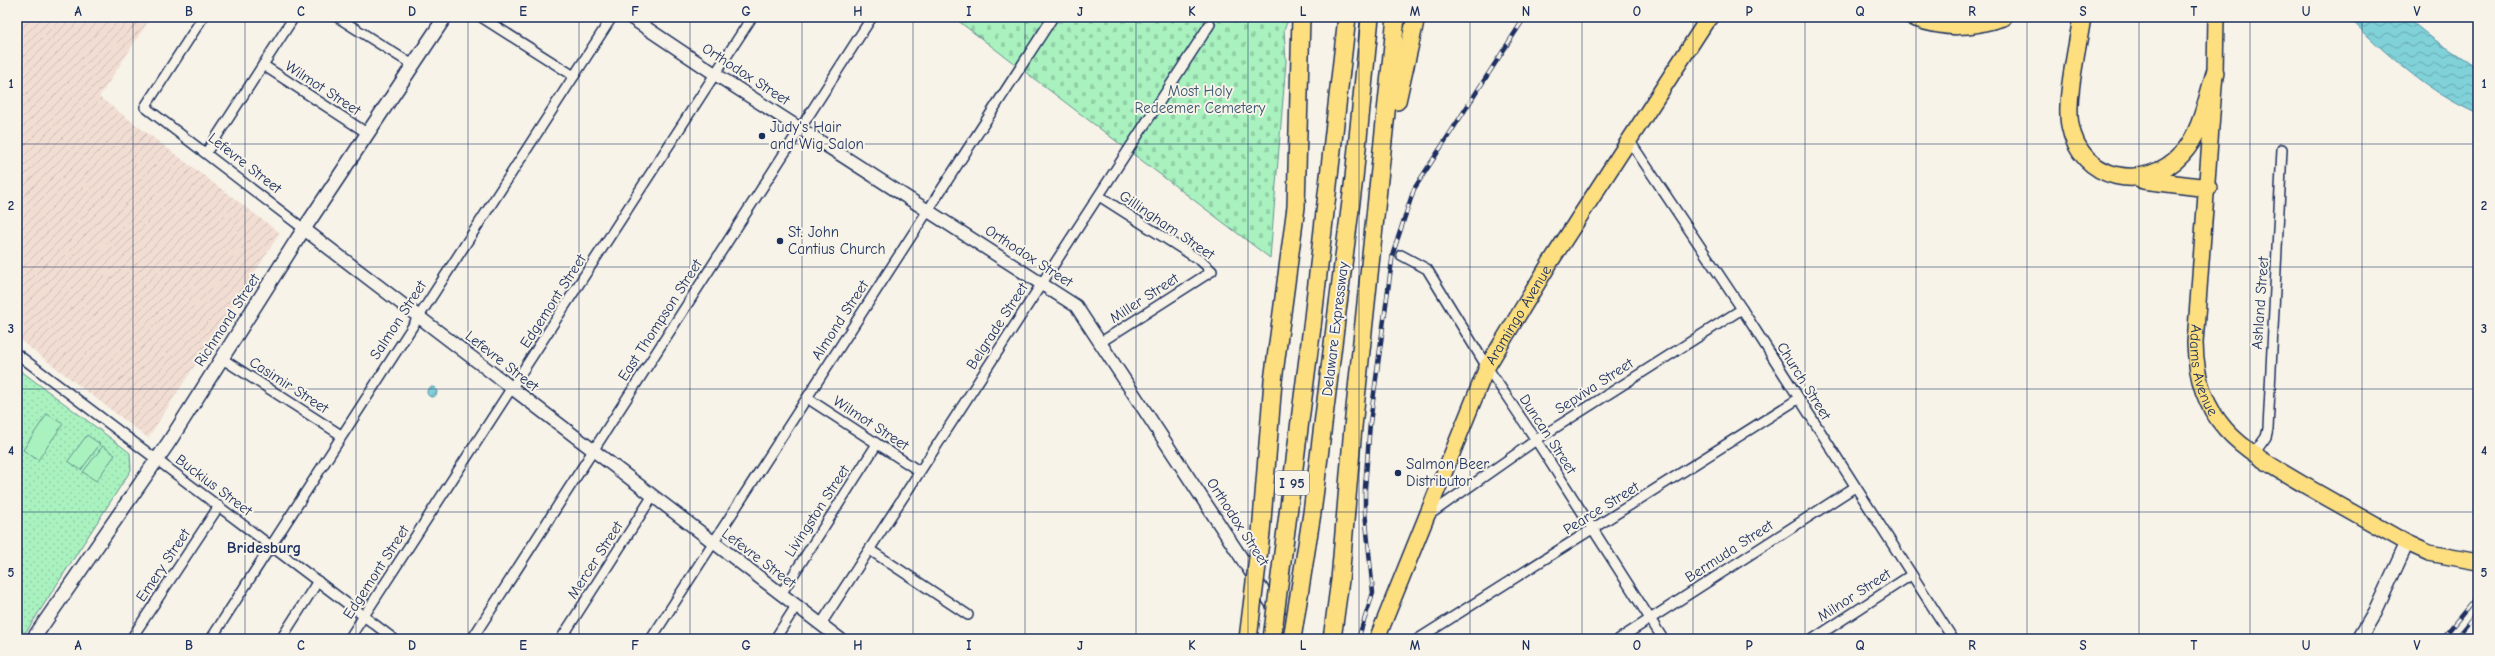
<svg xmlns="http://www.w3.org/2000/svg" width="2495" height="656" viewBox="0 0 2495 656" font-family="'Comic Neue',sans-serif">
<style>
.industrial{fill:url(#industrial-furrows)}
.cemetery{fill:url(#cemetery-stones);stroke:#62908e}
.park{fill:url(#park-dots);stroke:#62908e}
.pitch{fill:#a9f2bf;stroke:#62908e}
.water{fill:url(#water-waves);stroke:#5890a7}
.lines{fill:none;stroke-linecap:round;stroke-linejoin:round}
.minor-casing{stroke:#1b2f5e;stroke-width:12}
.tertiary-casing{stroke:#1b2f5e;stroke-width:15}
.secondary-casing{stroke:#1b2f5e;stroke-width:16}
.primary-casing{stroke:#1b2f5e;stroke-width:18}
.motorway-casing{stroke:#1b2f5e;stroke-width:20}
.minor{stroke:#f7f3e8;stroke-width:9}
.tertiary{stroke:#f7f3e8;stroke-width:12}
.secondary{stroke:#f7f3e8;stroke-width:13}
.primary{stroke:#fddf80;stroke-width:15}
.motorway{stroke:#fddf80;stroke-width:17}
.rail-casing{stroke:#1b2f5e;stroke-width:4.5}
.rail{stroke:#f7f3e8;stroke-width:3;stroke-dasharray:9;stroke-linecap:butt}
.motorway-bridge-casing{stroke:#1b2f5e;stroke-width:20;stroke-linecap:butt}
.motorway-bridge{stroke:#fddf80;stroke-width:17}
.grid{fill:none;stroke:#1b2f5e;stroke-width:1;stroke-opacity:0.55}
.poi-dot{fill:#1b2f5e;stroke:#f7f3e8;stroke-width:1.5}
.labels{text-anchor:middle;stroke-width:4;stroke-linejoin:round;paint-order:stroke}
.shield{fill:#f7f3e8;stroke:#5d6a87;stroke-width:1}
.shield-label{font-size:14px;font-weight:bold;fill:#1b2f5e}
.street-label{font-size:15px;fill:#1b2f5e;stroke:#f7f3e8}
.park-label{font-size:15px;fill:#375671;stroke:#f7f3e8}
.poi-label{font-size:15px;fill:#1b2f5e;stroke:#f7f3e8;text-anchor:start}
.neighbourhood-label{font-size:16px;font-weight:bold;fill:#1b2f5e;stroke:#f7f3e8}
.neatline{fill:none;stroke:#1b2f5e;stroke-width:1.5}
.grid-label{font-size:13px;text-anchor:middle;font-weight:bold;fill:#1b2f5e}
</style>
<defs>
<pattern id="industrial-furrows" width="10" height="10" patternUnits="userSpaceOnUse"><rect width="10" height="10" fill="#f1ddd2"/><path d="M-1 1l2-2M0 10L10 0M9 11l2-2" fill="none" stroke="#cebeb7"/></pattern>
<pattern id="cemetery-stones" width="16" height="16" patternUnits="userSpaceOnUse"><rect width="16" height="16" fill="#a9f2bf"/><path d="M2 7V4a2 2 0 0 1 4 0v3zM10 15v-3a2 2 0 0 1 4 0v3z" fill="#91d0a7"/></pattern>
<pattern id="park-dots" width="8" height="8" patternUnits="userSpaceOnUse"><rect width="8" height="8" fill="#a9f2bf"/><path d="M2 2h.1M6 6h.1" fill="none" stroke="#91d0a7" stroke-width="1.8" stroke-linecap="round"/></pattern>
<pattern id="water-waves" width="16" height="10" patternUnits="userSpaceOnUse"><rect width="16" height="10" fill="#80d1d8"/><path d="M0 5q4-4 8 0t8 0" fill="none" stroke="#68aab2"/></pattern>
</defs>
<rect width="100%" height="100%" fill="#f7f3e8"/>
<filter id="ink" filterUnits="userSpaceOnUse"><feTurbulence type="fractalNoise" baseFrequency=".025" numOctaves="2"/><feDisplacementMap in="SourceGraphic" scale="8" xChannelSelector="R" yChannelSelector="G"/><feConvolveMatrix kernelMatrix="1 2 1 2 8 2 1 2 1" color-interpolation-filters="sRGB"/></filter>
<g filter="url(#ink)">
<polygon class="industrial" points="17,17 151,17 99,97 280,233 148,438 17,338"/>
<polygon class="cemetery" points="953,17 1290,17 1284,29 1286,62 1270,258"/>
<polygon class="park" points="17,368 125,449 130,453 131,470 26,632 17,632"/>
<g class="pitch">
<polygon points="47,414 63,424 38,460 23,450"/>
<polygon points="87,435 100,444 81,470 68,461"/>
<polygon points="103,446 115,455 96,481 83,472"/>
</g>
<g class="water">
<path d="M2348,17H2406L2432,38L2478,68V114C2428,92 2387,55 2348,17Z"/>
<circle cx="432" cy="392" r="5"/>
</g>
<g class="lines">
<g class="minor-casing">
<g id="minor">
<polyline points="203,17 145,107 304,229"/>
<polyline points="337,17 413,65"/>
<polyline points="481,17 574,76"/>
<polyline points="263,65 367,133"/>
<polyline points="1629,140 1742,309 1953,639"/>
<polyline points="206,153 294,17"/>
<polyline points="1099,196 1201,261 1212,271 1101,342"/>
<polyline points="1401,255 1427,269 1487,367 1536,440 1663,639"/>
<polyline points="17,354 394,639"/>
<polyline points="221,358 341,435"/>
<polyline points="807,398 919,471"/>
<polyline points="2253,455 2266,437 2268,429 2282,149"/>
<polyline points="1429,515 1536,440 1742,309"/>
<polyline points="870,550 968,615"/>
<polyline points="781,594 877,444"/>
<polyline points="821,624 1210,24"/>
<polyline points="131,639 219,506"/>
<polyline points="211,639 612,17"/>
<polyline points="281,639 318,581"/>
<polyline points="349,639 752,17"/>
<polyline points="472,639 872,17"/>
<polyline points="561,639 652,497"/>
<polyline points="651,639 1053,17"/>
<polyline points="775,639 796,606"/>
<polyline points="1418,639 1798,399"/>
<polyline points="1619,639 1855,487"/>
<polyline points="1813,639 1911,575"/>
</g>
</g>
<g class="tertiary-casing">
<g id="tertiary">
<polyline points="630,17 715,74 1076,306 1294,638"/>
<polyline points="304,229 840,639"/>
</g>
</g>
<g class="secondary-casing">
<g id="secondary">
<polyline points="33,639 169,442 298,238 445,17"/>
<polyline points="2359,639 2375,612 2407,543"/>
</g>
</g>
<g class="primary-casing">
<g id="primary">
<path id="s1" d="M2216,17L2215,73L2195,343C2197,425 2243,449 2306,486C2340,505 2373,524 2407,543L2429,553L2478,562"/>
<path id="s2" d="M1377,639L1487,367L1551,261L1709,17"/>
</g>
</g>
<g class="motorway-casing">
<g id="motorway">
<path d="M1913,17C1946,29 1969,28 2003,17"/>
<path d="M2082,17C2078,45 2065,100 2070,125C2080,181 2146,194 2182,154C2201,134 2207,99 2215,73"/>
<polyline points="1709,18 1710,17"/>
<polyline points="1397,101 1416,17"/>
<polyline points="2143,180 2208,188"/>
<polyline points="1312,327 1347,17"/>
<polyline points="1335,328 1354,178 1370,17"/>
<polyline points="1273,381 1296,207 1301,17"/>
<polyline points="1332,639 1340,580 1353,427 1396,17"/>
</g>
</g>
<use href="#minor" class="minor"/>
<use href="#tertiary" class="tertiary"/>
<use href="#secondary" class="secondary"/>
<use href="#primary" class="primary"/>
<use href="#motorway" class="motorway"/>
<g class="rail-casing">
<g id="rail">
<polyline points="1358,639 1373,593 1365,511 1365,488 1370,423 1393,253 1414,189 1525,17"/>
<polyline points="2442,639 2478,595"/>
<polyline points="2456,639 2478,612"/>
</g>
</g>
<use href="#rail" class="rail"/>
<g class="motorway-bridge-casing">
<g id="motorway-bridge">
<polyline points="1248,639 1261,533 1273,381"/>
<polyline points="1272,639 1312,327"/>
<polyline points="1292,639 1312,513 1335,328"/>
</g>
</g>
<use href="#motorway-bridge" class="motorway-bridge"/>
</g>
</g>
<path class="grid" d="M133,17V639M245,17V639M356,17V639M468,17V639M579,17V639M690,17V639M802,17V639M913,17V639M1025,17V639M1136,17V639M1248,17V639M1359,17V639M1470,17V639M1582,17V639M1693,17V639M1805,17V639M1916,17V639M2027,17V639M2139,17V639M2250,17V639M2362,17V639M17,144H2478M17,267H2478M17,389H2478M17,512H2478"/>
<g class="poi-dot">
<circle cx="762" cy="136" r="4"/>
<circle cx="780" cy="241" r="4"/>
<circle cx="1398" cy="473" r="4"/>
</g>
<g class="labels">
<rect class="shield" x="1275" y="471" width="34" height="24" rx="3"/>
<g class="shield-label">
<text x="1292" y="488">I 95</text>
</g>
<g class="street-label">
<text transform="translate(746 74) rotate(33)" y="5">Orthodox Street</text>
<text transform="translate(323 88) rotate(33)" y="5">Wilmot Street</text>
<text transform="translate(245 163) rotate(38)" y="5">Lefevre Street</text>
<text transform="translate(1167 225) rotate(34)" y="5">Gillingham Street</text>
<text transform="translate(1029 256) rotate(33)" y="5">Orthodox Street</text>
<text transform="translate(1144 298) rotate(-33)" y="5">Miller Street</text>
<text transform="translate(553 301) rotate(-57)" y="5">Edgemont Street</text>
<text transform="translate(2260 303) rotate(-86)" y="5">Ashland Street</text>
<text dy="5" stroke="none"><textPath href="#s2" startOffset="354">Aramingo Avenue</textPath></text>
<text transform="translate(227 320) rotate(-57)" y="5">Richmond Street</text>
<text transform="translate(398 320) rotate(-57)" y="5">Salmon Street</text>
<text transform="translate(660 320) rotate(-57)" y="5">East Thompson Street</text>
<text transform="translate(840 320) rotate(-57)" y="5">Almond Street</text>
<text transform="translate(997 326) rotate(-57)" y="5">Belgrade Street</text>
<text transform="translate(1335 329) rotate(-83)" y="5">Delaware Expressway</text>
<text transform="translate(502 361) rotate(38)" y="5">Lefevre Street</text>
<text dy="5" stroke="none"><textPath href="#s1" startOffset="355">Adams Avenue</textPath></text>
<text transform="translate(1804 381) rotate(58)" y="5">Church Street</text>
<text transform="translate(289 385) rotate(33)" y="5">Casimir Street</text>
<text transform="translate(1594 386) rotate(-33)" y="5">Sepviva Street</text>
<text transform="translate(871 423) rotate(33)" y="5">Wilmot Street</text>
<text transform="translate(1548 434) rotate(57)" y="5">Duncan Street</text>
<text transform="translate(214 485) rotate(37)" y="5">Buckius Street</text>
<text transform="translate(1601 508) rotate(-32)" y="5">Pearce Street</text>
<text transform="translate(817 511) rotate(-57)" y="5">Livingston Street</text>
<text transform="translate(1238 522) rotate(57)" y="5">Orthodox Street</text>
<text transform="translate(1729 551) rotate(-33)" y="5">Bermuda Street</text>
<text transform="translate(759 558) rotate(37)" y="5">Lefevre Street</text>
<text transform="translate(595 560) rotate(-57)" y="5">Mercer Street</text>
<text transform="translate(163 565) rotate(-56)" y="5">Emery Street</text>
<text transform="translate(376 572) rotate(-57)" y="5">Edgemont Street</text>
<text transform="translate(1854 595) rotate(-33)" y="5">Milnor Street</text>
</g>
<g class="park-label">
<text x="1200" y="96">Most Holy<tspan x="1200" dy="17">Redeemer Cemetery</tspan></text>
</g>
<g class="poi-label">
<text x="770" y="132">Judy's Hair<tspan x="770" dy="17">and Wig Salon</tspan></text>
<text x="788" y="237">St. John<tspan x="788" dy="17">Cantius Church</tspan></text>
<text x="1406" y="469">Salmon Beer<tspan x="1406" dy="17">Distributor</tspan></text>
</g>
<g class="neighbourhood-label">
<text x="264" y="553">Bridesburg</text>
</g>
</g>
<rect width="2495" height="656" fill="none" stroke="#f7f3e8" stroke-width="44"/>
<rect x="22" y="22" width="2451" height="612" class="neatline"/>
<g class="grid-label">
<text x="78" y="16">A</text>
<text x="189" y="16">B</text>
<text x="301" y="16">C</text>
<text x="412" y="16">D</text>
<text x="523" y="16">E</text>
<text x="635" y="16">F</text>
<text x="746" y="16">G</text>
<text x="858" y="16">H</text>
<text x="969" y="16">I</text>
<text x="1080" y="16">J</text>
<text x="1192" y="16">K</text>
<text x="1303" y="16">L</text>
<text x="1415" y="16">M</text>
<text x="1526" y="16">N</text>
<text x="1637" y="16">O</text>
<text x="1749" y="16">P</text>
<text x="1860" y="16">Q</text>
<text x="1972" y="16">R</text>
<text x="2083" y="16">S</text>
<text x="2194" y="16">T</text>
<text x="2306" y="16">U</text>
<text x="2417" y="16">V</text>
<text x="11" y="88">1</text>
<text x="2484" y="88">1</text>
<text x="11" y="210">2</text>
<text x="2484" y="210">2</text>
<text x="11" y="333">3</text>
<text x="2484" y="333">3</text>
<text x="11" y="455">4</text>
<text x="2484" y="455">4</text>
<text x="11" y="577">5</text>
<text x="2484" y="577">5</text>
<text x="78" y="650">A</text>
<text x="189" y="650">B</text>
<text x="301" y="650">C</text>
<text x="412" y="650">D</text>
<text x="523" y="650">E</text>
<text x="635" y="650">F</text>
<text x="746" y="650">G</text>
<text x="858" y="650">H</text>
<text x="969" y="650">I</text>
<text x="1080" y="650">J</text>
<text x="1192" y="650">K</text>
<text x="1303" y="650">L</text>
<text x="1415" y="650">M</text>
<text x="1526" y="650">N</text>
<text x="1637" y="650">O</text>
<text x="1749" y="650">P</text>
<text x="1860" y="650">Q</text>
<text x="1972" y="650">R</text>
<text x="2083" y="650">S</text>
<text x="2194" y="650">T</text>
<text x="2306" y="650">U</text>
<text x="2417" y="650">V</text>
</g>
</svg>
